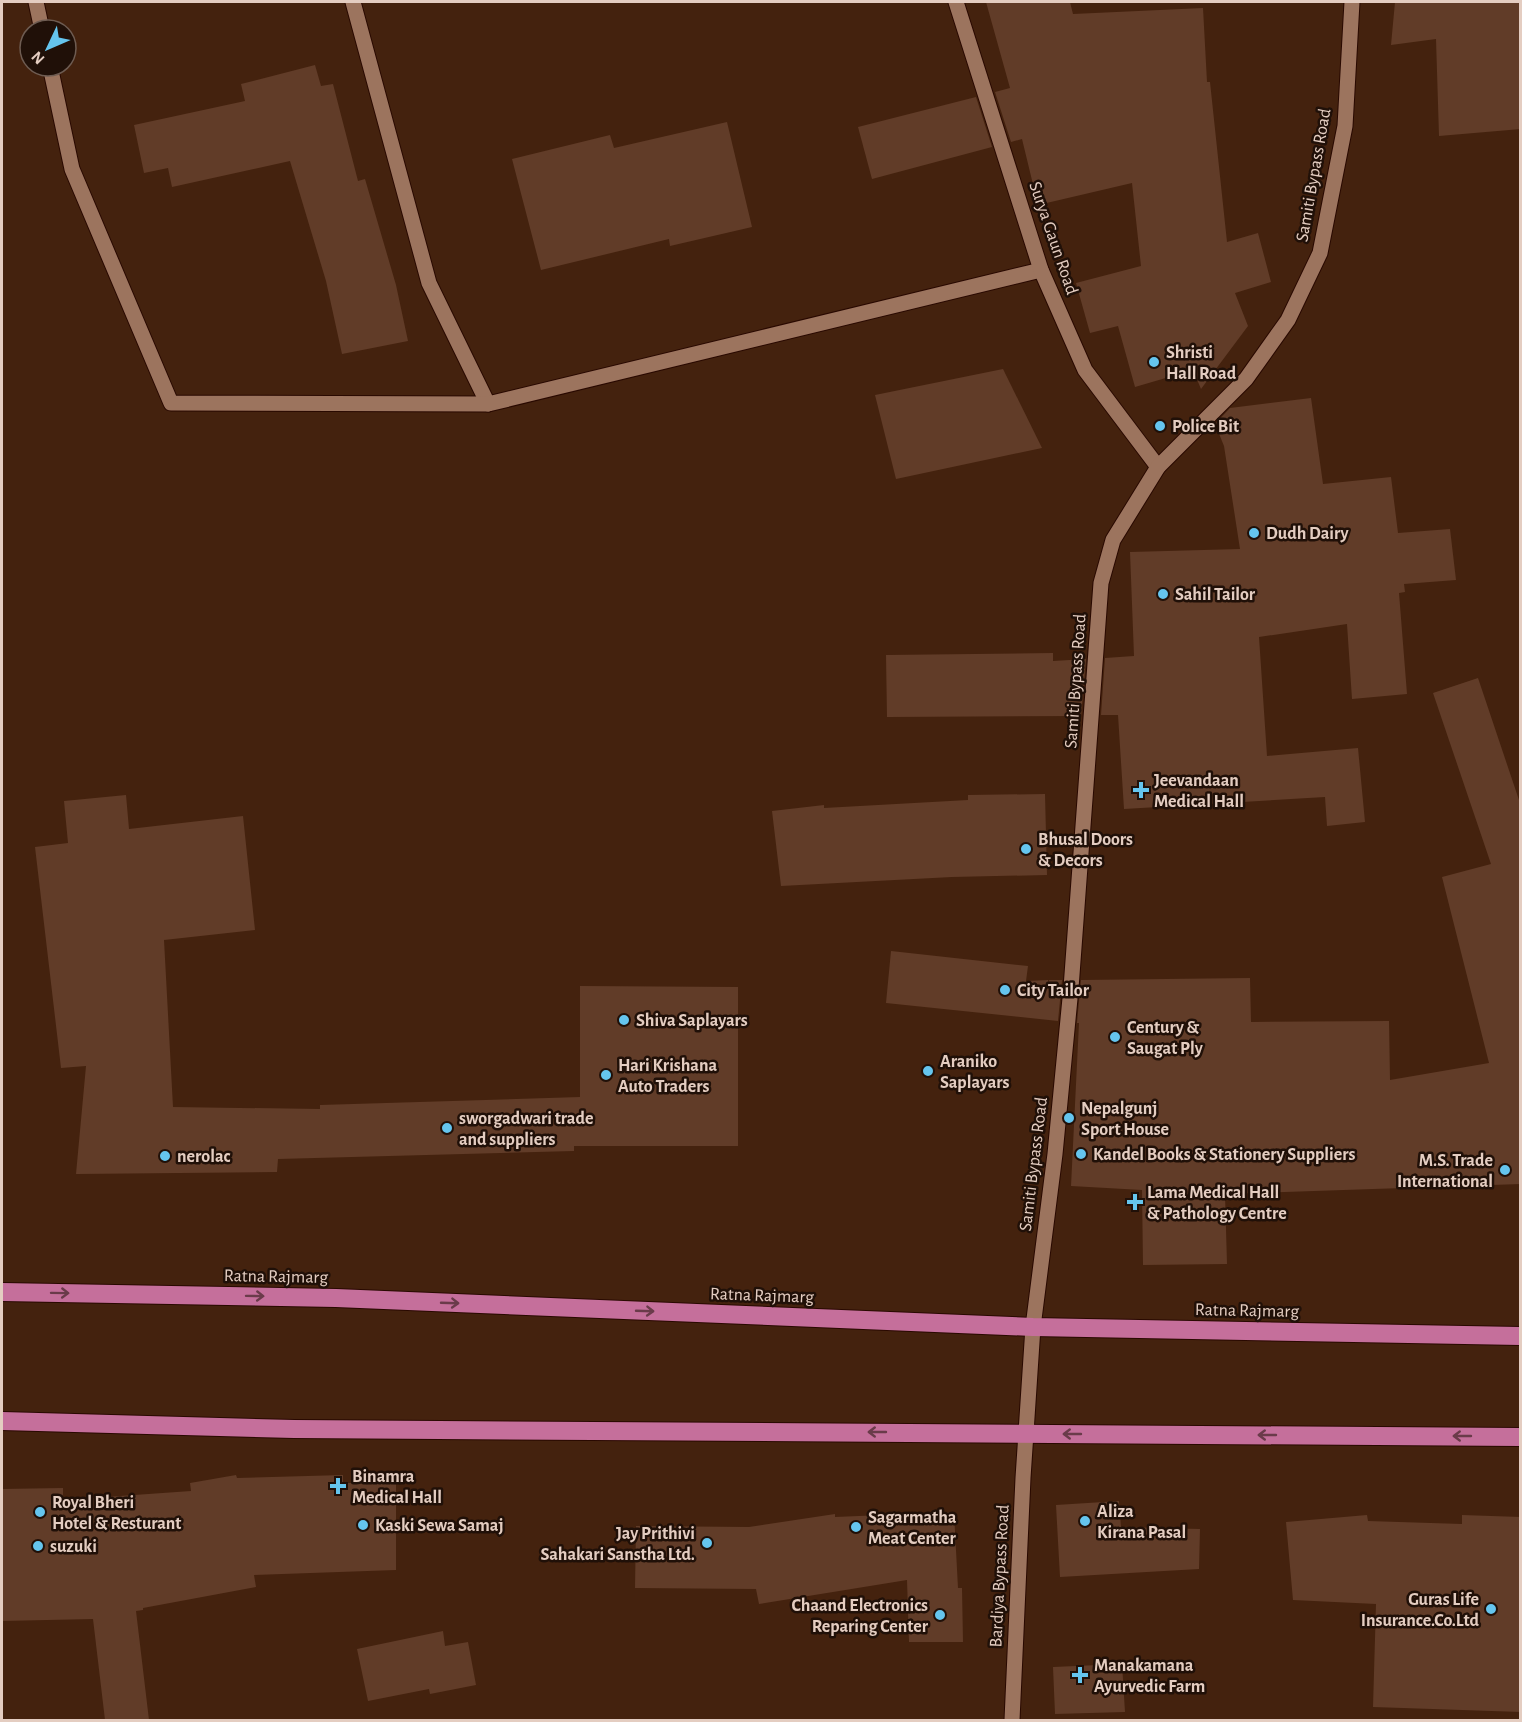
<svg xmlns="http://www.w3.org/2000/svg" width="1522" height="1722" viewBox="0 0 1522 1722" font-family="'Alegreya Sans',sans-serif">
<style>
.building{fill:#613c28}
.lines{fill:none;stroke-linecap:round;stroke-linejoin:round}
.street-casing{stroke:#290900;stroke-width:17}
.secondary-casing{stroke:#290900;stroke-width:17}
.highway-casing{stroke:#290900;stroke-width:20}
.street{stroke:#9c745e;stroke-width:15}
.secondary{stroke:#9c745e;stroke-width:15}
.highway{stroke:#c56f9b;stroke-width:18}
.oneway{stroke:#6a3b4a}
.poi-dot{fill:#65c5ee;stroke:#201008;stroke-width:2}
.labels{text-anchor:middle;stroke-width:5;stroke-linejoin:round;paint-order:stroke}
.street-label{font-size:18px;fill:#e4cdc1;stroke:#201008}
.poi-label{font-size:18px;font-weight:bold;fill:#e4cdc1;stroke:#201008;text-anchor:start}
</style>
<rect width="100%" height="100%" fill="#44220e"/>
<g class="building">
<polygon points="986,2 1070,2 1073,14 1203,8 1207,82 1210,82 1227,242 1258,233 1271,282 1235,293 1248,326 1201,389 1193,370 1135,387 1118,326 1090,333 1076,283 1141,266 1132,183 1038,205 1022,139 1011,142 995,92 1010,88"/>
<polygon points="1395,2 1521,2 1521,129 1439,136 1436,39 1391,45"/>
<polygon points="315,65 321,86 333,84 358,181 365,179 396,285 408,341 342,354 326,281 290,161 172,187 168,168 144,173 134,125 245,101 241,84"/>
<polygon points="976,97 992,147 872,179 858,127"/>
<polygon points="727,122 752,227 670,246 669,239 541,270 512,159 610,135 614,148"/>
<polygon points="1003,369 1042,448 896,479 875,395"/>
<polygon points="1311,398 1323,484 1391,477 1398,533 1450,529 1456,580 1404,584 1405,592 1399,593 1407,694 1352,699 1347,624 1259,637 1267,756 1358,748 1365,822 1327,826 1325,797 1124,809 1118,715 1101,715 1105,658 1134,656 1130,552 1240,549 1224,446 1215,424 1230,408"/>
<polygon points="1053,653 1053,661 1086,659 1081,716 887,717 886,655"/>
<polygon points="1478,678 1521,806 1521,1184 1225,1194 1227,1264 1143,1265 1142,1190 1071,1186 1079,1023 1077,1023 1081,980 1250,978 1251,1022 1389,1021 1390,1080 1489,1063 1442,877 1491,864 1433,693"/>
<polygon points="1045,794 1047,875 952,877 781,886 772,811 824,805 824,808 968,800 968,795"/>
<polygon points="126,795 129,829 243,816 255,930 164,940 173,1107 320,1109 320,1105 580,1097 580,986 738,987 738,1146 574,1146 574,1151 278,1159 277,1172 76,1174 86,1066 61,1068 35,847 68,843 64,801"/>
<polygon points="891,951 1028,966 1026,981 1048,980 1048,983 1049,980 1062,980 1058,1021 886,1003"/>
<polygon points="236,1475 237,1478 343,1475 343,1483 396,1483 396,1570 254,1575 256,1587 143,1608 143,1610 136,1611 149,1720 105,1720 93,1619 2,1621 2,1489 63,1488 63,1500 191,1491 190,1483"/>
<polygon points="1119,1501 1121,1527 1200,1529 1199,1569 1060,1577 1056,1505"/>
<polygon points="954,1512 958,1588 962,1588 963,1642 909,1642 907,1580 759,1604 756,1589 635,1588 636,1526 749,1527 835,1514 835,1517"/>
<polygon points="1367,1515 1368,1521 1462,1524 1462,1515 1521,1517 1521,1712 1373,1707 1376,1604 1293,1600 1286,1522"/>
<polygon points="443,1631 445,1646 468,1642 476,1685 430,1694 429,1689 368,1701 357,1649"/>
<polygon points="1122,1664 1125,1712 1055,1714 1053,1667"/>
</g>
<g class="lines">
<g class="street-casing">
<g id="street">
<polyline points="36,2 42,30"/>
<polyline points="353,2 429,283 488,404"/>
<polyline points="50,66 72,169 171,403 488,404 1041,270"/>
</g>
</g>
<g class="secondary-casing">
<g id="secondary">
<polyline points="956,2 1041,270 1085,370 1158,467"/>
<polyline points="1012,1720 1023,1478 1033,1327 1055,1154 1071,988 1101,583 1113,540 1158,467 1246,379 1288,320 1320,253 1345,126 1352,2"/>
</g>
</g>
<g class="highway-casing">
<g id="highway">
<polyline points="2,1292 336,1298 1033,1327 1520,1336"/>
<polyline points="2,1421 294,1429 1520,1437"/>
</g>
</g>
<use href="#street" class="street"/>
<use href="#secondary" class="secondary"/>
<use href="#highway" class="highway"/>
</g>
<defs><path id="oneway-shaft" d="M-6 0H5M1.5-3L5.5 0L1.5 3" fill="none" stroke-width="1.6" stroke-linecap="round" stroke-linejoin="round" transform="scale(1.5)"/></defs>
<g class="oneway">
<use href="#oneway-shaft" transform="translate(60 1293) rotate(1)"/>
<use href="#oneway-shaft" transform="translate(255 1296) rotate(1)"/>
<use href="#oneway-shaft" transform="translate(450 1303) rotate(2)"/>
<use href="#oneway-shaft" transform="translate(645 1311) rotate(2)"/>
<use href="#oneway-shaft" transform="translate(877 1432) rotate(-180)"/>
<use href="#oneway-shaft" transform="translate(1072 1434) rotate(-180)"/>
<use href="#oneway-shaft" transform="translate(1267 1435) rotate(-180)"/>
<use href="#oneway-shaft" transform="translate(1462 1436) rotate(-180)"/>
</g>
<g class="poi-dot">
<circle cx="1154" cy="362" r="6"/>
<circle cx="1160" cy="426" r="6"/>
<circle cx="1254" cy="533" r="6"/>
<circle cx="1163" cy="594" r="6"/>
<path d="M1138 781h6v6h6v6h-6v6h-6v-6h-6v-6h6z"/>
<circle cx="1026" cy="849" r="6"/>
<circle cx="1005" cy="990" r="6"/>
<circle cx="624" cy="1020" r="6"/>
<circle cx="1115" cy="1037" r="6"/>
<circle cx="928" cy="1071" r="6"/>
<circle cx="606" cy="1075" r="6"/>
<circle cx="1069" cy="1118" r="6"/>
<circle cx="447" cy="1128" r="6"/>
<circle cx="1081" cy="1154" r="6"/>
<circle cx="165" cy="1156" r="6"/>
<circle cx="1505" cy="1170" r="6"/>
<path d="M1132 1193h6v6h6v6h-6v6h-6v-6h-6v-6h6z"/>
<path d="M335 1477h6v6h6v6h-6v6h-6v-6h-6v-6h6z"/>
<circle cx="40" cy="1512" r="6"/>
<circle cx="1085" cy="1521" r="6"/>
<circle cx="363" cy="1525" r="6"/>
<circle cx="856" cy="1527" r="6"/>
<circle cx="707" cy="1543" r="6"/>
<circle cx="38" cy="1546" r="6"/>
<circle cx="1491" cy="1609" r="6"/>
<circle cx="940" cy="1615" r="6"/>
<path d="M1077 1666h6v6h6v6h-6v6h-6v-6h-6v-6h6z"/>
</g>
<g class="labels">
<g class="street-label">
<text transform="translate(1313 175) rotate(-80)" y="6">Samiti Bypass Road</text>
<text transform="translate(1054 238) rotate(71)" y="6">Surya Gaun Road</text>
<text transform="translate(1075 681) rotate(-86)" y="6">Samiti Bypass Road</text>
<text transform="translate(1033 1164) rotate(-83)" y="6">Samiti Bypass Road</text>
<text transform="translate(276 1276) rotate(1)" y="6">Ratna Rajmarg</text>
<text transform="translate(762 1295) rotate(2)" y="6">Ratna Rajmarg</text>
<text transform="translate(1247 1310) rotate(1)" y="6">Ratna Rajmarg</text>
<text transform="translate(999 1576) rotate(-87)" y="6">Bardiya Bypass Road</text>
</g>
<g class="poi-label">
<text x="1166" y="358">Shristi<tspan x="1166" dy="21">Hall Road</tspan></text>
<text x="1172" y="432">Police Bit</text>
<text x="1266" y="539">Dudh Dairy</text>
<text x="1175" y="600">Sahil Tailor</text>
<text x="1154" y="786">Jeevandaan<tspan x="1154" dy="21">Medical Hall</tspan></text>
<text x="1038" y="845">Bhusal Doors<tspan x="1038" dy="21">&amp; Decors</tspan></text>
<text x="1017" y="996">City Tailor</text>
<text x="636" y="1026">Shiva Saplayars</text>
<text x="1127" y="1033">Century &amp;<tspan x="1127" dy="21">Saugat Ply</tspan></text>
<text x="940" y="1067">Araniko<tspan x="940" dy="21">Saplayars</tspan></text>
<text x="618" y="1071">Hari Krishana<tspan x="618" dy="21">Auto Traders</tspan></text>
<text x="1081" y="1114">Nepalgunj<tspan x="1081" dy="21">Sport House</tspan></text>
<text x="459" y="1124">sworgadwari trade<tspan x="459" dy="21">and suppliers</tspan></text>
<text x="1093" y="1160">Kandel Books &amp; Stationery Suppliers</text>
<text x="177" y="1162">nerolac</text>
<text x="1493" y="1166" text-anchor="end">M.S. Trade<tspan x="1493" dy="21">International</tspan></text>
<text x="1147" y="1198">Lama Medical Hall<tspan x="1147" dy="21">&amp; Pathology Centre</tspan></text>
<text x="352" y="1482">Binamra<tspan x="352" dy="21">Medical Hall</tspan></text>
<text x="52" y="1508">Royal Bheri<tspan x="52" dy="21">Hotel &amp; Resturant</tspan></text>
<text x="1097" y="1517">Aliza<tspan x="1097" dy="21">Kirana Pasal</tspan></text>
<text x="868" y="1523">Sagarmatha<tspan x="868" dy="21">Meat Center</tspan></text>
<text x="375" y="1531">Kaski Sewa Samaj</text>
<text x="695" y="1539" text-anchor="end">Jay Prithivi<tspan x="695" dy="21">Sahakari Sanstha Ltd.</tspan></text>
<text x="50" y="1552">suzuki</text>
<text x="1479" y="1605" text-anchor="end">Guras Life<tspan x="1479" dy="21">Insurance.Co.Ltd</tspan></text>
<text x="928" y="1611" text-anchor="end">Chaand Electronics<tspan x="928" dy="21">Reparing Center</tspan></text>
<text x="1094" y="1671">Manakamana<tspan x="1094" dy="21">Ayurvedic Farm</tspan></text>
</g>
</g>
<rect width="1522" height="1722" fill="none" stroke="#e4cdc1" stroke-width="6"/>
<g transform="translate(48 48) rotate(226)"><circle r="28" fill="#201008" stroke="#6e5c52" stroke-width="1.5"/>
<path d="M0-4.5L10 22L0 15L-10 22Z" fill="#65c5ee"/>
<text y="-9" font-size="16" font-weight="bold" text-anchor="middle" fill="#e4cdc1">N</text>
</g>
</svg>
